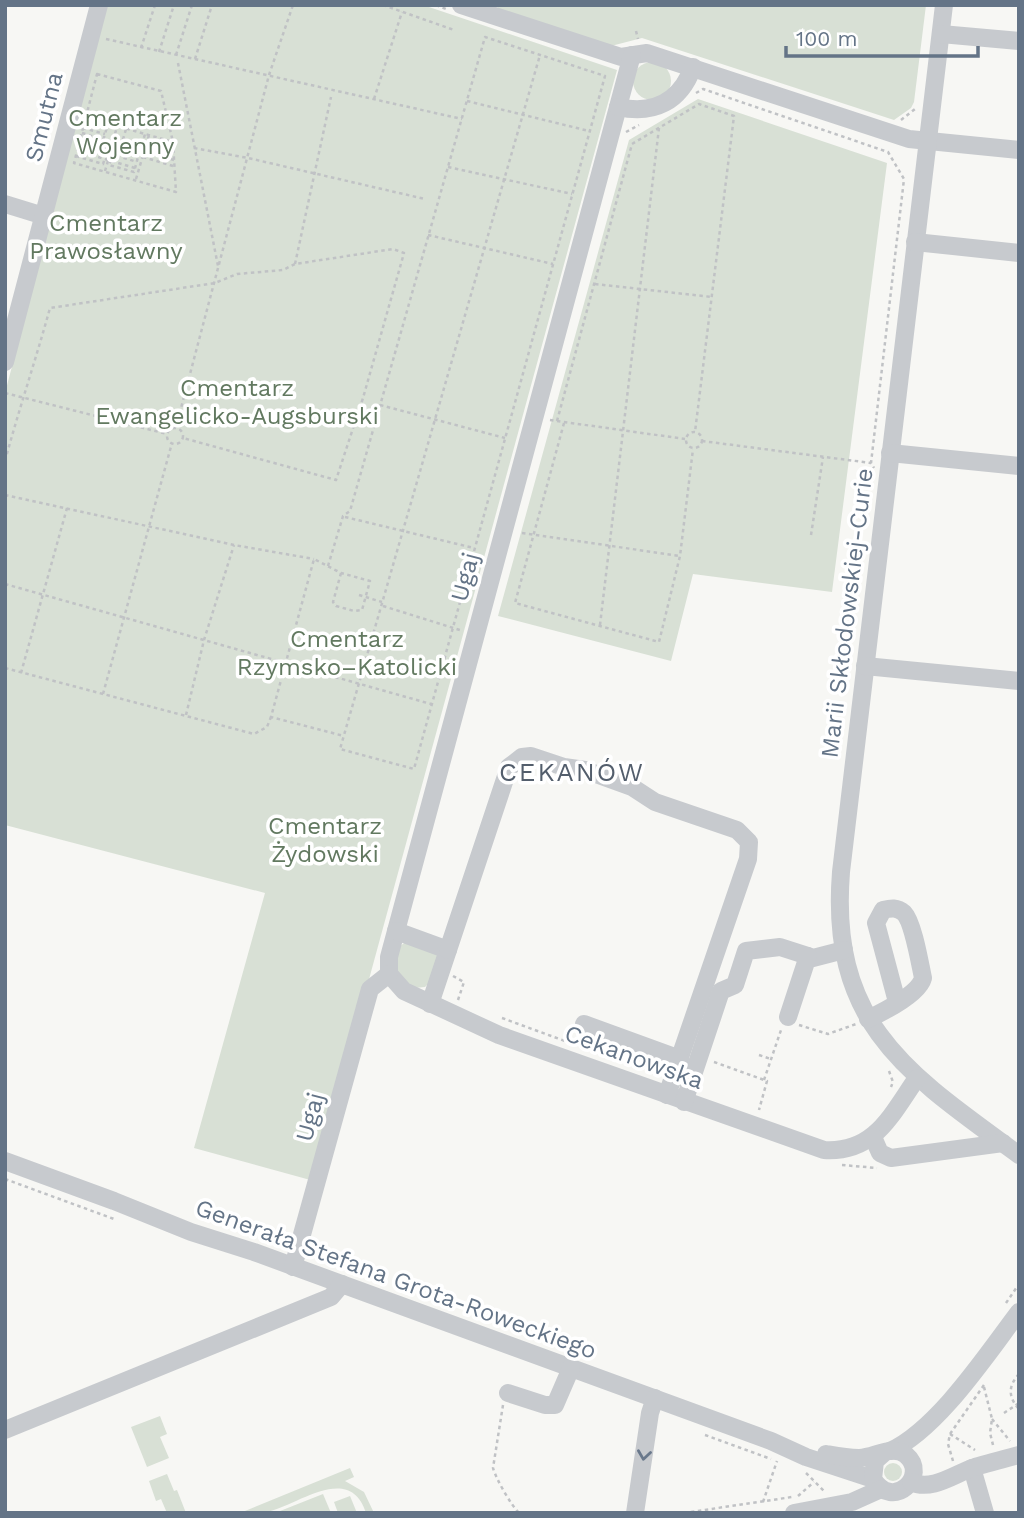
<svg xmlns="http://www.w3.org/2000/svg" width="1024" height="1518" viewBox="0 0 1024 1518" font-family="'Work Sans',sans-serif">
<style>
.green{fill:#d8e0d5}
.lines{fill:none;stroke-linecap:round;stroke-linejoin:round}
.path{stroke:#c0c2c5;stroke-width:2.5;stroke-dasharray:3.5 3.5;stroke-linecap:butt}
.minor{stroke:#c7cace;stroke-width:18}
.oneway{stroke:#69788b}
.labels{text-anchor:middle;stroke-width:7;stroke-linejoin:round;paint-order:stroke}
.street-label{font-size:24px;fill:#647487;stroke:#fff}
.park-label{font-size:24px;fill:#627960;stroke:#fff}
.neighbourhood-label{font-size:26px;letter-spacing:2px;fill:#535e6c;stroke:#fff}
</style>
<rect width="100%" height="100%" fill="#f7f7f4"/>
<g class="green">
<polygon points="107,5 423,5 617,70 314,1181 194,1148 265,893 5,825 5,393"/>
<polygon points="494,5 926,5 914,102 911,108 894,120 642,38 611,46 507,14"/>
<circle cx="652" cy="81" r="19"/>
<polygon points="698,99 887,163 832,592 693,574 671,661 498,616 629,140"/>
<path d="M407,942L438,955L429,983L425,987L414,988L397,975C396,963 393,947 407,942Z"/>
<polygon points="160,1416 167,1434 160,1437 169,1458 147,1467 131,1427"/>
<circle cx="893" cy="1472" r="9"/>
<path d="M350,1468L354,1477L345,1481L364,1492L374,1513H366C350,1462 298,1505 267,1512C259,1514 249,1513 240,1513Z"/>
<polygon points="167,1474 174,1491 177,1490 186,1513 167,1513 161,1499 156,1501 149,1481"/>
<polygon points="323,1494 331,1513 275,1513"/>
<polygon points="350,1496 357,1513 338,1513 334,1502"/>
</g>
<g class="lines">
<g class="path">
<polyline points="383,5 454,30"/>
<polyline points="436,5 446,9"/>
<polyline points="636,31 638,39"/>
<polyline points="106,39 462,119"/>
<polyline points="141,48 155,5"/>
<polyline points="159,52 174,5"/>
<polyline points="176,55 192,5"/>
<polyline points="195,59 212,5"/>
<polyline points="178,63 218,266"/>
<polygon points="97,74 161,91 173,142 176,192 74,163"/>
<polyline points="696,93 703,89 888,152 904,179 871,463 874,468"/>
<polyline points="374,99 402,12"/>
<polyline points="467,101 589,131"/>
<polyline points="86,117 173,142"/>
<polyline points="901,120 915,109"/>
<polyline points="83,128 105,134"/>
<polyline points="626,132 639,125"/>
<polyline points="82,133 104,140"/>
<polyline points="123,139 140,144"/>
<polyline points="100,144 102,144 108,124"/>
<polyline points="79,145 104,152 105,147 80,140"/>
<polyline points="122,145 139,150"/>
<polygon points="108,146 115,148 113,155 106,153"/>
<polyline points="146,146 173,154"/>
<polyline points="111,147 117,127"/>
<polyline points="194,148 248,158 425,199"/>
<polyline points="78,151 135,168"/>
<polyline points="123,151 120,150 126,129"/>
<polyline points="144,151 174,160"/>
<polyline points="136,154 139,155 145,134"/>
<polyline points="76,156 103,164 105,158"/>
<polyline points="143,157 173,166"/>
<polyline points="111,160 109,165 134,172 138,157 116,150 115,155 137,162"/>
<polyline points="448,167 572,194"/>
<polyline points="105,171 110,154"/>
<polyline points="136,179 149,135"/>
<polyline points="428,235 553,264"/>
<polyline points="295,264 331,97"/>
<polyline points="595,284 712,297"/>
<polyline points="5,393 167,434"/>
<polyline points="380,405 505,438"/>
<polyline points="550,420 685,439"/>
<polyline points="557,421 632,144 699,104 734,116 695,432"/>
<polyline points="564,423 515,603 659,642 680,556 693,449"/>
<polyline points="176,427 269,75 293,5"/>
<circle cx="175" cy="436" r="8"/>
<circle cx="694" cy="440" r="8"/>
<polyline points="702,441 871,463"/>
<path d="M5,461C19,409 36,359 50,308L215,283L237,274L283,270L295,264L393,249L404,253L363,398L336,480L183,438"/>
<polyline points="5,495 234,545 314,559"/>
<polyline points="345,517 474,548"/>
<polyline points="522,533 680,556"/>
<polyline points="811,535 823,457"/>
<polyline points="328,566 343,516 350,511 485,37 605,76 414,769 340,749 540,55"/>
<polyline points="341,573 333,602 336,606 354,611 362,610 370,581 341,573 314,559 271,717 344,736"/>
<polyline points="5,584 431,704"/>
<polyline points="359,595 382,602"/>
<polyline points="383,606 463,631"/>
<polyline points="600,625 659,128"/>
<polyline points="5,668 254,734 267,727 271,717"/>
<polyline points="21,673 67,508"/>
<polyline points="103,694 172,443"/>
<polyline points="186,715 204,640 234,545"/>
<polyline points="453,976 464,982 458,1000"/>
<polyline points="502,1018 565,1041"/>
<polyline points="799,1025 828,1034 856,1024"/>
<polyline points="759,1055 771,1059"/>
<polyline points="714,1062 767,1081 759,1110"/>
<polyline points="889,1071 893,1082 891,1087"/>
<polyline points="764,1080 781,1030"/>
<polyline points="842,1165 877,1168"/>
<polyline points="5,1179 114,1219"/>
<polyline points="1006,1303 1019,1284"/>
<path d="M1019,1374C1008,1386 1008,1397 1019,1409"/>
<polyline points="984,1387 992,1419 990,1433 993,1445"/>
<path d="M503,1405L493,1468C496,1479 511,1505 519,1513"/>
<polyline points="1004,1413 1019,1403"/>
<polyline points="992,1419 1010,1441"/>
<polyline points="950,1434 975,1450"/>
<polyline points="705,1435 771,1459"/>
<polyline points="953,1461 948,1444 950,1434 984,1385"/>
<polyline points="806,1473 824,1491"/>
<polyline points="798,1496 814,1482"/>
<polyline points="763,1502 777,1461"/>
<polyline points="684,1513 792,1497"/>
</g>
<g class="minor">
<polyline points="461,5 621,57 647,53 909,139 1019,150"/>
<path d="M944,5L841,872C829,1025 908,1074 1019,1155"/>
<polyline points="941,34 1019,41"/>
<path d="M632,55L389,957V974L404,991L499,1035L824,1150C875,1153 891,1115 917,1078"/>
<path d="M618,107C654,115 680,102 693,67"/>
<polyline points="5,204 44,216"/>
<polyline points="915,242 1019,253"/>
<polyline points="5,362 99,5"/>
<polyline points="890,453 1019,466"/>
<polyline points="865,666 1019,681"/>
<polyline points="396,931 448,950 430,1004"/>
<polyline points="448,950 509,767 522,757 531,756 564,767 585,770 632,787 655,802 737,830 749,842 748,859 667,1095"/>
<polyline points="808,956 813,958 844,950"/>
<path d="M868,1019C883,1012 919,994 923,978C920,964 913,922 904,913C897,907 891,908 883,910L876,923L897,1002"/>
<polyline points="584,1024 680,1059"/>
<polyline points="684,1102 721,991 735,985 746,951 780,947 808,956 788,1017"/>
<polyline points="873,1137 880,1153 891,1158 1003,1143"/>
<polyline points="5,1161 114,1201 191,1232 254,1252 771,1441 806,1457 873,1479"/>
<polyline points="293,1267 370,989 389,974"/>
<polyline points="508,1393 545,1405 555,1405 571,1368"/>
<polyline points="5,1430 331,1297 342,1284"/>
<path d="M890,1451C938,1429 987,1354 1019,1312"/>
<path d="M826,1454C837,1456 847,1458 859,1458C874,1458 892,1444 906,1455C930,1475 893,1512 873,1479L875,1461L884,1453"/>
<polyline points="972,1468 985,1513"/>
<path d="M911,1482C932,1492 956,1473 975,1467C989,1463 1004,1459 1019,1455"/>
<polyline points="635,1513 650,1413 655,1398"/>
<polyline points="794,1513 852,1502 881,1489"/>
</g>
</g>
<defs><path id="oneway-chevron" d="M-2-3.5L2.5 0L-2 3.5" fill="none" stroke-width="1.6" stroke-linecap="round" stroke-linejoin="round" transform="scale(1.75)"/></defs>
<use class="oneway" href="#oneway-chevron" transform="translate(644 1455) rotate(98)"/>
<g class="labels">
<g class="street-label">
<text transform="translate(44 117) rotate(-76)" y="8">Smutna</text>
<text transform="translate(465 577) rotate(-75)" y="8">Ugaj</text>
<text transform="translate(847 613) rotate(-83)" y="8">Marii Skłodowskiej-Curie</text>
<text transform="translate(634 1057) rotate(20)" y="8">Cekanowska</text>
<text transform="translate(310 1117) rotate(-75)" y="8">Ugaj</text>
<text transform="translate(396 1279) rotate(20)" y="8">Generała Stefana Grota-Roweckiego</text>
</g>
<g class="park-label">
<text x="125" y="126">Cmentarz<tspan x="125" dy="28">Wojenny</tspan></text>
<text x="106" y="231">Cmentarz<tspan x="106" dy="28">Prawosławny</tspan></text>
<text x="237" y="396">Cmentarz<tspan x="237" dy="28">Ewangelicko-Augsburski</tspan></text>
<text x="347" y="647">Cmentarz<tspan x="347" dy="28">Rzymsko–Katolicki</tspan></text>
<text x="325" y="834">Cmentarz<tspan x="325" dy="28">Żydowski</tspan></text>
</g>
<g class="neighbourhood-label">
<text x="572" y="781">CEKANÓW</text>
</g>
</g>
<rect width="1024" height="1518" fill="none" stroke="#647487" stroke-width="14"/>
<path d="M786 46v10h192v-10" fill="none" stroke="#647487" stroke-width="3.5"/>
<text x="796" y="46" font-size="21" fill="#647487" stroke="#ffffff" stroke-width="5" paint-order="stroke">100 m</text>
</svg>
